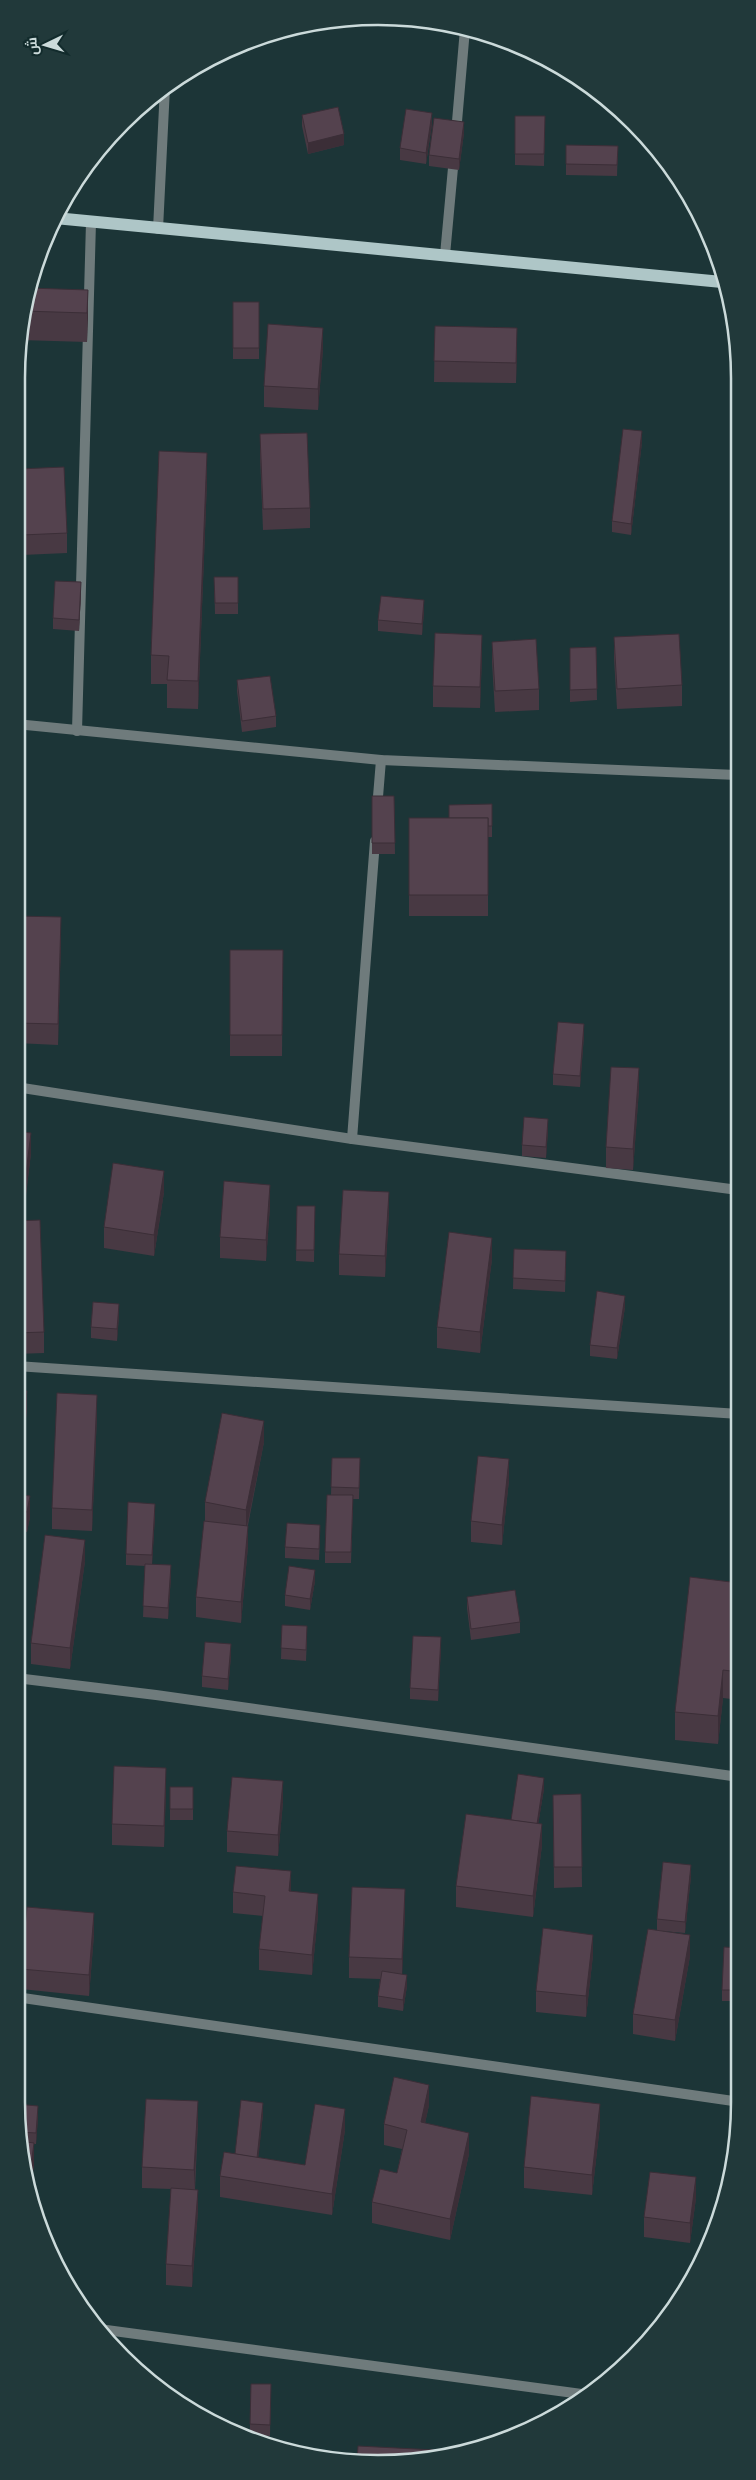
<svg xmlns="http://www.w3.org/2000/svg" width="756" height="2480" viewBox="0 0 756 2480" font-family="'IBM Plex Sans',Cairo,sans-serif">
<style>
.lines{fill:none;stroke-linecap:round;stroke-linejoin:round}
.street{stroke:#6f7b7c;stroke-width:10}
.primary{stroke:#aec6c7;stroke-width:12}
.wall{fill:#483943}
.shaded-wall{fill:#3b2e37}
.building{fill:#54424e;stroke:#3b2e37}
.rim{fill:none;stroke:#cbdada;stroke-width:2.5}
</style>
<rect width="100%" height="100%" fill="#1c3537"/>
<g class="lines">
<g class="street">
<polyline points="456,133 465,29"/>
<polyline points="158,229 165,87"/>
<polyline points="445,255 454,157"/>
<polyline points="16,724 381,760 737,775"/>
<polyline points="77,731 91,222"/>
<polyline points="377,809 381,760"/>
<polyline points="16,1087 352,1139 738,1190"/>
<polyline points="352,1139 375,841"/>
<polyline points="16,1366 739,1414"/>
<polyline points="16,1678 156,1695 739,1777"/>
<polyline points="16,1997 740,2102"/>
<polyline points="99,2329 589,2395"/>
</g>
<polyline class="primary" points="55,218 722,282"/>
</g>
<g class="wall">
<polygon points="435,22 449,23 458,27 457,28 435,26"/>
<polygon points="302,115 344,145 308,154 302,126"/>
<polygon points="515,116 545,116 544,166 515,165"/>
<polygon points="432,124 426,164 400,160 400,148"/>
<polygon points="464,133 459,170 429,166 429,155"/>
<polygon points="566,145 618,146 617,176 566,175"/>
<polygon points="88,290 87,342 20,340 23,307"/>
<rect x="233" y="302" width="26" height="57"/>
<polygon points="435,326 517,349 516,383 434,382"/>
<polygon points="323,349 318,410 264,407 264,386"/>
<polygon points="260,434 310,508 310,528 263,530 260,455"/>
<polygon points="642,442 631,535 612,532 612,521"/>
<polygon points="19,469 67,533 67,553 22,555 19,490"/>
<polygon points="207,481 198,709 167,708 167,684 151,684 151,655"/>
<polygon points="214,577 238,577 238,614 215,614"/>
<polygon points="81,593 79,631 53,629 53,618"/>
<polygon points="424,611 422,635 378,631 378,620"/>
<polygon points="614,637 682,685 682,706 617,709 614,658"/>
<polygon points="492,642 539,689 539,710 495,712 492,662"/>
<polygon points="596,647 597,700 570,702 570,648"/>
<polygon points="482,655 480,708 433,707 433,686"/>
<polygon points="237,680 276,716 276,727 242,732 237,691"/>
<polygon points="372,796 394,796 395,854 372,854"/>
<polygon points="492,804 492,837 488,837 488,916 409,916 409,818 449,818"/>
<polygon points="16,916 61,938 58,1045 16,1043"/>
<polygon points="230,950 283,950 282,1056 230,1056"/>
<polygon points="584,1035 580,1087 553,1085 553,1074"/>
<polygon points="639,1089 633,1170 606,1168 606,1147"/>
<polygon points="548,1130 546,1158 522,1156 522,1145"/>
<polygon points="16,1131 31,1153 23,1221 44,1332 44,1353 16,1354"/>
<polygon points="164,1192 154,1256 104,1248 104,1227"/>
<polygon points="270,1206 266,1261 220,1258 220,1237"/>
<polygon points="297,1206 315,1206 314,1262 296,1261"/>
<polygon points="389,1213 385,1277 339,1275 339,1254"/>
<polygon points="514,1249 566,1262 565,1292 513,1289"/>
<polygon points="492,1259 480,1353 437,1348 437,1327"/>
<polygon points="625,1307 617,1359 590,1356 590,1345"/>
<polygon points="119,1315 117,1341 91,1338 91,1327"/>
<polygon points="97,1415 92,1531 52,1529 52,1508"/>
<polygon points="264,1442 248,1525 248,1546 241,1623 196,1617 196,1597 205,1521 205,1502"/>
<polygon points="332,1458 360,1458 359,1499 353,1499 351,1563 325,1563 325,1552 331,1495"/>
<polygon points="509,1480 502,1545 471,1542 471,1521"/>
<polygon points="16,1494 30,1496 30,1517 27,1532 16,1531"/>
<polygon points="155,1515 152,1564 171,1576 168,1619 143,1617 145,1566 126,1565 126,1554"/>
<polygon points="320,1536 319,1560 285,1558 285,1547"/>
<polygon points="85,1561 70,1669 31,1664 31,1643"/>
<polygon points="315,1581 310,1610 285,1606 285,1595"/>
<polygon points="739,1583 739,1700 723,1698 718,1744 675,1740 675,1712"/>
<polygon points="467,1597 520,1622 520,1633 471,1640 467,1608"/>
<polygon points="282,1625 307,1637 306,1661 281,1659"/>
<polygon points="441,1648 438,1701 410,1699 410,1688"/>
<polygon points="231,1655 228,1690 202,1687 202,1676"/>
<rect x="170" y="1787" width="23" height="33"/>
<polygon points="166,1789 164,1847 112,1845 112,1824"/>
<polygon points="544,1789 538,1824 542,1845 533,1917 456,1907 456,1886 511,1820"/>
<polygon points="581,1794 582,1887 554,1888 553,1795"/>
<polygon points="283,1802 278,1856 227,1852 227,1831"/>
<polygon points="691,1876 685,1933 662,1931 690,1956 675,2041 633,2034 633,2014 657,1930 657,1919"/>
<polygon points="233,1892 291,1892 318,1915 312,1975 259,1970 259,1949 263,1916 233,1913"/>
<polygon points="405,1910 402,1974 407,1986 403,2011 378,2007 378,1996 380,1979 349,1978 349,1957"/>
<polygon points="94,1934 89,1996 21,1989 21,1969"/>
<polygon points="739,1948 739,2001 722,2001 722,1990"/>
<polygon points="593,1955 586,2017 536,2012 536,1991"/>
<polygon points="16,2104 38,2117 36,2144 34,2144 34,2164 30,2195 23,2172"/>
<polygon points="429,2105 425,2123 469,2154 450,2240 372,2223 372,2202 397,2173 402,2149 384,2145 384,2124"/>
<polygon points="263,2114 258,2158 305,2165 345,2130 332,2215 220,2197 220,2176"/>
<polygon points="198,2122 195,2190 198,2211 192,2287 166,2285 166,2264 171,2189 142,2188 142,2167"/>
<polygon points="600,2125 592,2195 524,2188 524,2167"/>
<polygon points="696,2198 690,2243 644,2237 644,2217"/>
<polygon points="271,2384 270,2436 250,2435 250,2424"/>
</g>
<g class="shaded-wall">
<polygon points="432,113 432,124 426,164 426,153"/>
<polygon points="464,122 464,133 459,170 459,159"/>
<polygon points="344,134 344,145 308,154 308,143"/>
<polygon points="88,290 88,318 87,342 87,313"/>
<polygon points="323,328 323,349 318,410 318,389"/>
<polygon points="517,328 517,349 516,383 516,363"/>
<polygon points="642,431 642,442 631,535 631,524"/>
<polygon points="207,453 207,481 198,709 198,681"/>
<polygon points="81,582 81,593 79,631 79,620"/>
<polygon points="424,600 424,611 422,635 422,624"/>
<polygon points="482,635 482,655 480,708 480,687"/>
<polygon points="61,917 61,938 58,1045 58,1024"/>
<polygon points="584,1024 584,1035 580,1087 580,1076"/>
<polygon points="639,1068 639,1089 633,1170 633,1149"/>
<polygon points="548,1119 548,1130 546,1158 546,1147"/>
<polygon points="31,1133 31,1153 21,1233 21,1213"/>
<polygon points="164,1171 164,1192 154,1256 154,1235"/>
<polygon points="270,1185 270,1206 266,1261 266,1240"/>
<polygon points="389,1192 389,1213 385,1277 385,1256"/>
<polygon points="492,1238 492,1259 480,1353 480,1332"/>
<polygon points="625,1296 625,1307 617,1359 617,1348"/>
<polygon points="119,1304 119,1315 117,1341 117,1329"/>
<polygon points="27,1391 27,1412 16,1489 16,1468"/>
<polygon points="97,1395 97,1415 92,1531 92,1510"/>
<polygon points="264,1421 264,1442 246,1531 246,1510"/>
<polygon points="509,1459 509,1480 502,1545 502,1525"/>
<polygon points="30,1496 30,1517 27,1532 27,1512"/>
<polygon points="155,1504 155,1515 152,1566 152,1555"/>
<polygon points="248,1526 248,1546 241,1623 241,1602"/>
<polygon points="85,1540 85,1561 70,1669 70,1648"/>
<polygon points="171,1565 171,1576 168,1619 168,1608"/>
<polygon points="315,1570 315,1581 310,1610 310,1599"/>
<polygon points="441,1637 441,1648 438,1701 438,1690"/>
<polygon points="231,1644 231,1655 228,1690 228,1679"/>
<polygon points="723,1670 723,1698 718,1744 718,1716"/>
<polygon points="166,1768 166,1789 164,1847 164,1826"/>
<polygon points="544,1778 544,1789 536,1838 536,1827"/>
<polygon points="283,1781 283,1802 278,1856 278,1835"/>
<polygon points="542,1824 542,1845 533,1917 533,1896"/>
<polygon points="691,1865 691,1876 685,1933 685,1922"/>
<polygon points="291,1871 291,1891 289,1891"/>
<polygon points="405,1889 405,1910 402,1980 402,1959"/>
<polygon points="318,1894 318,1915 312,1975 312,1955"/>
<polygon points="94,1913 94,1934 89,1996 89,1975"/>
<polygon points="593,1935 593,1955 586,2017 586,1996"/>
<polygon points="690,1935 690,1956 675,2041 675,2020"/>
<polygon points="407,1975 407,1986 403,2011 403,2000"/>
<polygon points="429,2085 429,2105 421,2143 421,2122"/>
<polygon points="198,2101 198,2122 194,2190 194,2170"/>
<polygon points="263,2103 263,2114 257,2172 257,2161"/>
<polygon points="600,2104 600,2125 592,2195 592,2175"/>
<polygon points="38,2106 38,2117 36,2144 36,2133"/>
<polygon points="345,2109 345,2130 332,2215 332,2194"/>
<polygon points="469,2133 469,2154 450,2240 450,2219"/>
<polygon points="34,2143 34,2164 30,2195 28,2189"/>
<polygon points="696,2177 696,2198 690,2243 690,2223"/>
<polygon points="198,2190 198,2211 192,2287 192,2266"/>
</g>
<g class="building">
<polygon points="338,107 344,134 308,143 302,115"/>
<polygon points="406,109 432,113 426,153 400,148"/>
<polygon points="515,116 545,116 544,154 515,154"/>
<polygon points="434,118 464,122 459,159 429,155"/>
<polygon points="566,145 618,146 617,165 566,164"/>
<polygon points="29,288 88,290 87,313 23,311 23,307"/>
<rect x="233" y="302" width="26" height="46"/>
<polygon points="268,324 323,328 318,389 264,386"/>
<polygon points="435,326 517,328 516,363 434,361"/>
<polygon points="623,429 642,431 631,524 612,521"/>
<polygon points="307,433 310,508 263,509 260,434"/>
<polygon points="159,451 207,453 198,681 167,680 169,656 151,655"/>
<polygon points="64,467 67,533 22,535 19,469"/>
<polygon points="214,577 238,577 238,603 215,603"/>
<polygon points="55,581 81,582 79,620 53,618"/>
<polygon points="381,596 424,600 422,624 378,620"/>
<polygon points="435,633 482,635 480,687 433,686"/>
<polygon points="679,634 682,685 617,689 614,637"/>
<polygon points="536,639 539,689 495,691 492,642"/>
<polygon points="596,647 597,689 570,690 570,648"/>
<polygon points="270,676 276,716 242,721 237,680"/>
<polygon points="372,796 394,796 395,843 372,843"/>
<polygon points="492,804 492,826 488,826 488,818 449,818 449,805"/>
<rect x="409" y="818" width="79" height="77"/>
<polygon points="16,916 61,917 58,1024 16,1023"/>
<polygon points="230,950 283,950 282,1035 230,1035"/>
<polygon points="558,1022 584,1024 580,1076 553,1074"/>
<polygon points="611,1067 639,1068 633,1149 606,1147"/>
<polygon points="524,1117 548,1119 546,1147 522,1145"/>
<polygon points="16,1131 31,1133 21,1213 16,1212"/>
<polygon points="113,1163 164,1171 154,1235 104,1227"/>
<polygon points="224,1181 270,1185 266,1240 220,1237"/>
<polygon points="343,1190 389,1192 385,1256 339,1254"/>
<polygon points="297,1206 315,1206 314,1250 296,1250"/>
<polygon points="40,1220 44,1332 16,1333 16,1221"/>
<polygon points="449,1232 492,1238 480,1332 437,1327"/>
<polygon points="514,1249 566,1251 565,1281 513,1278"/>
<polygon points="597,1291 625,1296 617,1348 590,1345"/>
<polygon points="93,1302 119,1304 117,1329 91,1327"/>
<polygon points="16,1390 27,1391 16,1468"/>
<polygon points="57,1393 97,1395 92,1510 52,1508"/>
<polygon points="222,1413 264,1421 246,1510 205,1502"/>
<polygon points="478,1456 509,1459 502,1525 471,1521"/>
<polygon points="332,1458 360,1458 359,1488 331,1487"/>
<polygon points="16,1494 30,1496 27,1512 16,1510"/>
<polygon points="327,1495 353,1495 351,1552 325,1552"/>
<polygon points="128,1502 155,1504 152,1555 126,1554"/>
<polygon points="204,1521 248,1526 241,1602 196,1597"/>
<polygon points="287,1523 320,1525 319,1549 285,1547"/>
<polygon points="45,1535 85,1540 70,1648 31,1643"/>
<polygon points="145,1564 171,1565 168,1608 143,1606"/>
<polygon points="289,1566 315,1570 310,1599 285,1595"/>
<polygon points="690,1577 739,1583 739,1672 723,1670 718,1716 675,1712"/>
<polygon points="515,1590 520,1622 471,1629 467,1597"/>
<polygon points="282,1625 307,1626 306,1650 281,1648"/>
<polygon points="413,1636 441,1637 438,1690 410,1688"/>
<polygon points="205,1642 231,1644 228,1679 202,1676"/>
<polygon points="114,1766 166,1768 164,1826 112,1824"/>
<polygon points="518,1774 544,1778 537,1824 511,1820"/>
<polygon points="232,1777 283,1781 278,1835 227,1831"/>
<rect x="170" y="1787" width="23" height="22"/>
<polygon points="581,1794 582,1867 554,1867 553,1795"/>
<polygon points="466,1814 542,1824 533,1896 456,1886"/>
<polygon points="663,1862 691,1865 685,1922 657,1919"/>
<polygon points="236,1866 291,1871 289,1891 318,1894 312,1955 259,1949 265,1896 233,1892"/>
<polygon points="352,1887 405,1889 402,1959 349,1957"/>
<polygon points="27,1907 94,1913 89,1975 21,1969"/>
<polygon points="543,1928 593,1935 586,1996 536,1991"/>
<polygon points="648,1929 690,1935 675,2020 633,2014"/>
<polygon points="724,1947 739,1948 739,1990 722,1990"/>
<polygon points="382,1971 407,1975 403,2000 378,1996"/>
<polygon points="394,2077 429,2085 421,2122 469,2133 450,2219 372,2202 380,2169 397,2173 407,2130 384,2124"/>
<polygon points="531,2096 600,2104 592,2175 524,2167"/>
<polygon points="146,2099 198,2101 194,2170 142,2167"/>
<polygon points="241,2100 263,2103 257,2158 235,2154"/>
<polygon points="16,2104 38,2106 36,2133 19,2132"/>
<polygon points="315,2104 345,2109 332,2194 220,2176 224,2152 305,2165"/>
<polygon points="20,2141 34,2143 28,2189 23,2172"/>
<polygon points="650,2172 696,2177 690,2223 644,2217"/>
<polygon points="724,2186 728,2187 717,2226"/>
<polygon points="171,2188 198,2190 192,2266 166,2264"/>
<polygon points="251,2384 271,2384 270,2425 250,2424"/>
<polygon points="358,2446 435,2450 434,2458 401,2463 357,2462"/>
</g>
<path d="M0 0H756V2480H0ZM378 25H378A353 353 0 0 1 731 378V2102A353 353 0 0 1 378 2455H378A353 353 0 0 1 25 2102V378A353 353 0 0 1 378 25Z" fill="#21393a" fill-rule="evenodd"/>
<path class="rim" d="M378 25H378A353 353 0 0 1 731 378V2102A353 353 0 0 1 378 2455H378A353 353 0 0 1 25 2102V378A353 353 0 0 1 378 25Z"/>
<g transform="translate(45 45) rotate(265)" stroke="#122b2c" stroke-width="4" paint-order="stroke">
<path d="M0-4L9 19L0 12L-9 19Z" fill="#cbdada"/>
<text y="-8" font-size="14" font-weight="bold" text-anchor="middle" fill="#cbdada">ش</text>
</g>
</svg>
